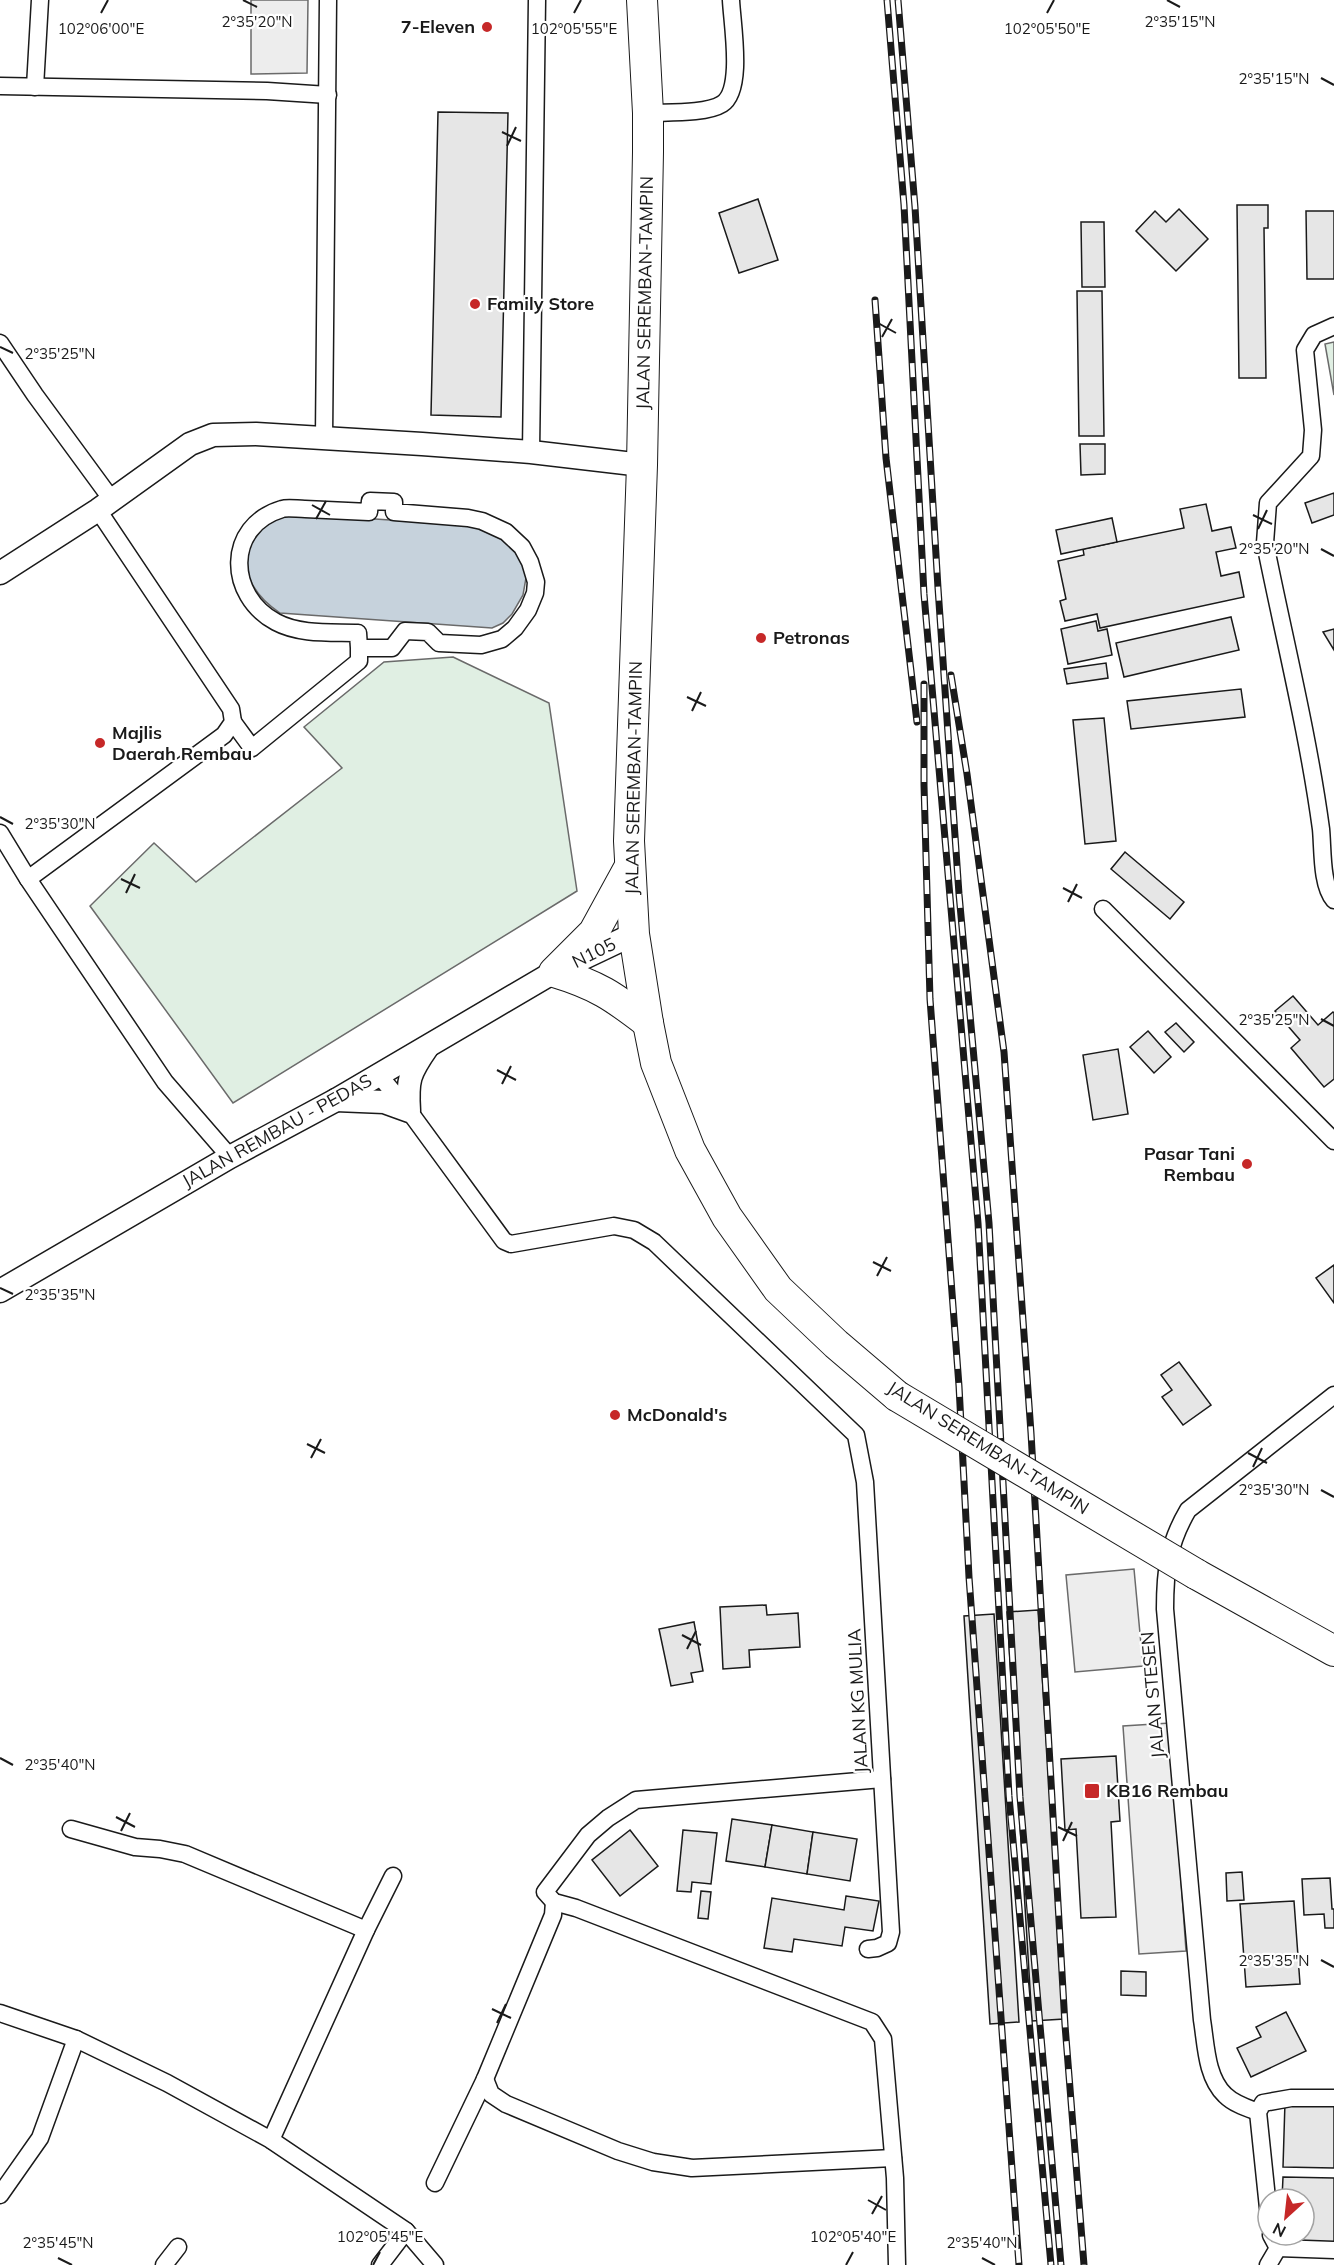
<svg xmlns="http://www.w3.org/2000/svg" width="1334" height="2265" viewBox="0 0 1334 2265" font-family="Mulish,sans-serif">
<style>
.green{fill:#e0efe3;stroke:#6a6a6a;stroke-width:1.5}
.parking{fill:#ededed;stroke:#6a6a6a;stroke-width:1.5}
.water{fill:#c6d2dc;stroke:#6a6a6a;stroke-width:1.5}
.building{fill:#e6e6e6;stroke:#1a1a1a;stroke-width:1.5}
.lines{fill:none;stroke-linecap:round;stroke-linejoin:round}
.street-casing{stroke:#1a1a1a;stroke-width:19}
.secondary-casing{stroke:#1a1a1a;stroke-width:25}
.highway-casing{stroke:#1a1a1a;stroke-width:32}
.street{stroke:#fff;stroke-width:16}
.secondary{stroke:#fff;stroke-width:22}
.highway{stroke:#fff;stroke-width:30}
.rail-casing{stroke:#1a1a1a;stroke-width:7}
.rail{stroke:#fff;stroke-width:4.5;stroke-dasharray:14;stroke-linecap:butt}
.highway-bridge-casing{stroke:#1a1a1a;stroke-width:32;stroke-linecap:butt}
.highway-bridge{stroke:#fff;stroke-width:30}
.ticks{fill:none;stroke:#1a1a1a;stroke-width:2}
.poi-dot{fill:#c62828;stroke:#fff;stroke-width:2}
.labels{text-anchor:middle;stroke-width:4.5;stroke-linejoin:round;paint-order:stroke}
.poi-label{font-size:18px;font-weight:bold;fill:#1a1a1a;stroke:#fff;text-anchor:start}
.street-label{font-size:18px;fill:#1a1a1a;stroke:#fff}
.ticks-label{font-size:15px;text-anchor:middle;fill:#1a1a1a;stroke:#fff;stroke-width:4.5;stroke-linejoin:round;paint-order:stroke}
</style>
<rect width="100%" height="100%" fill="#fff"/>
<g class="green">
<polygon points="1334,342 1334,395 1325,344"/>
<polygon points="453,657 549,703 577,891 233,1103 90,906 154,843 196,882 342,768 304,727 384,662"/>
</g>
<g class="parking">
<polygon points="251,0 308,0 307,73 251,74"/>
<polygon points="1134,1569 1143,1666 1075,1672 1066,1575"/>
<polygon points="1170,1723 1186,1951 1139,1954 1123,1726"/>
</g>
<path class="water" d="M286,513L479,526L497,531L524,559L526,578L523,595L512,614L503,623L492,628L280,613C247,591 231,554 265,523C270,518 279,516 286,513Z"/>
<g class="building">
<polygon points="438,112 508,113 501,417 431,415"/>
<polygon points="758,199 778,260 739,273 719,213"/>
<polygon points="1237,205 1268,205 1268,228 1264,228 1266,378 1239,378"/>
<polygon points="1179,209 1208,239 1176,271 1136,231 1155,211 1166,222"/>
<polygon points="1306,211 1334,211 1334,279 1307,279"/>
<polygon points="1081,222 1104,222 1105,287 1082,287"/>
<polygon points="1077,291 1102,291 1104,436 1079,436"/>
<polygon points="1080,444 1105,444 1105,474 1081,475"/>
<polygon points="1334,493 1334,515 1312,523 1305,503"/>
<polygon points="1206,504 1212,531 1231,527 1236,548 1216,552 1221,576 1239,572 1244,597 1100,628 1097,614 1065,621 1060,601 1066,599 1058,561 1084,555 1083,549 1184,528 1180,509"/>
<polygon points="1112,518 1117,542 1061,554 1056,530"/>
<polygon points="1231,617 1239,650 1124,677 1116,643"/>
<polygon points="1096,621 1098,631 1107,629 1112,655 1068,664 1061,629"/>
<polygon points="1334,629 1334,650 1323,632"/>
<polygon points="1106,663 1108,678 1067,684 1064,669"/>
<polygon points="1241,689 1245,717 1131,729 1127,701"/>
<polygon points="1104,718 1116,841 1085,844 1073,720"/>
<polygon points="1125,852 1184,902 1170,919 1111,869"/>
<polygon points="1293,996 1318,1025 1333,1012 1334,1013 1334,1079 1324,1087 1291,1048 1300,1040 1275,1011"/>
<polygon points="1176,1023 1194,1042 1184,1052 1165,1032"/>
<polygon points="1148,1031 1171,1057 1154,1073 1130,1047"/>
<polygon points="1118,1049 1128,1114 1093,1120 1083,1055"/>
<polygon points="1334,1265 1334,1303 1316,1278"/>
<polygon points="1179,1362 1211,1405 1183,1425 1162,1397 1172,1390 1161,1375"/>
<polygon points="766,1605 767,1615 798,1613 800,1647 749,1650 750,1667 723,1669 720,1607"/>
<polygon points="1038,1610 1064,2019 1032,2021 1007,1612"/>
<polygon points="994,1614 1019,2022 990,2024 964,1616"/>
<polygon points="694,1622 703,1671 691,1673 693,1682 671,1686 659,1629"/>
<polygon points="1116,1756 1120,1821 1111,1822 1116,1917 1081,1918 1076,1829 1065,1830 1061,1759"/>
<polygon points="732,1819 772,1825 765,1867 726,1861"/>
<polygon points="772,1825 813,1832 807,1874 765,1867"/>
<polygon points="630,1830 658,1866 620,1896 592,1860"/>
<polygon points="683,1830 717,1833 711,1884 692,1882 691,1892 677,1891"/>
<polygon points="813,1832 857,1839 850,1881 807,1874"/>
<polygon points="1242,1872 1244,1900 1227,1901 1226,1873"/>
<polygon points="1330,1878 1332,1909 1334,1909 1334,1928 1325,1928 1324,1914 1304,1915 1302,1879"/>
<polygon points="701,1891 711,1892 708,1919 698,1918"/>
<polygon points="846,1896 879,1901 873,1931 845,1927 842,1946 794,1939 792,1952 764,1948 772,1898 844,1910"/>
<polygon points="1294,1901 1300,1984 1246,1987 1240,1904"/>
<polygon points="1121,1971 1146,1972 1146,1996 1121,1995"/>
<polygon points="1286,2012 1306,2051 1251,2077 1237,2048 1261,2037 1256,2027"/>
<polygon points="1285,2102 1334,2103 1334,2168 1283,2167"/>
<polygon points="1283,2177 1334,2178 1334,2243 1282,2242 1282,2235 1304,2235 1304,2199 1282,2199"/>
</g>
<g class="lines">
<g class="street-casing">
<g id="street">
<polyline points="0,86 267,91 328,95"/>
<polyline points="35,87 40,0"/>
<path d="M648,113C668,112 706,114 722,104C744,90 732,24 731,0"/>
<path d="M1334,326L1314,335L1305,350L1313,430L1311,456L1268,503L1265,543C1284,638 1308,733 1321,829C1323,849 1321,885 1334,900"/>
<polyline points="0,343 35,395 112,500"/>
<polyline points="324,438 328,0"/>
<polyline points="531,452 537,0"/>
<path d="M233,722L252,748L359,661V648H392L405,631L428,632L439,643L481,645L502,639L515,628L528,610L535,593L536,582L530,562L522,547L506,532L482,521L468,518L394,512V502L370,501L369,512C348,511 326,510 305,509C297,509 288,507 282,509C225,526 227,596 276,622C300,635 332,632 358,633L359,648"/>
<polyline points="0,833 28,879 165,1082 230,1157"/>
<polyline points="28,879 224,735 233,722 231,709 98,510"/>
<polyline points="1103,909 1334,1141"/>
<polyline points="378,1074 409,1111 504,1241 511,1244 614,1226 634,1230 654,1242 856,1435 865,1482 891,1932 888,1943 877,1948 868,1949"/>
<polyline points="882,1779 636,1800 608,1818 588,1835 545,1892 554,1902 576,1908 872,2022 883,2039 895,2178 897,2265"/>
<polyline points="71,1829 135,1847 160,1849 185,1854 366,1930"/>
<polyline points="0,2013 76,2039 167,2083 271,2140 406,2231 435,2265"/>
<polyline points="485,2079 491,2094 506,2104 618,2151 653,2162 692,2168 893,2158"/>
<path d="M1258,2112C1247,2108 1234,2104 1225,2095C1206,2077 1206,2044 1202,2020L1165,1609C1165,1571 1168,1544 1188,1510L1334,1395"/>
<polyline points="271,2140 366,1930 393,1876"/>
<polyline points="435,2183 485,2079 553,1915 554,1902"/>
<polyline points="0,2195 40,2138 76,2039"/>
<polyline points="1268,2208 1258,2112 1263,2103 1291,2098 1334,2098"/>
<polyline points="1271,2235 1278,2248 1334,2250"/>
<polyline points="164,2265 178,2247"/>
<polyline points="380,2265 406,2231"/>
<polyline points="1268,2265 1278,2248"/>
</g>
</g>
<g class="secondary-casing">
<g id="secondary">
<polyline points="0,573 98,510 190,444 213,435 256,434 422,444 531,452 642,465"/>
<path d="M336,1100L384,1102L409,1111C407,1080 409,1074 427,1048"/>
<polyline points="0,1291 230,1157 336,1100 554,972 634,934"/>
</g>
</g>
<g class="highway-casing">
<g id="highway">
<polyline points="642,0 648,113 648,152 642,465 629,841 634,934 648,1023 656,1063 690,1150 727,1217 778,1289 836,1344 897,1396"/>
<path d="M629,868L594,932L554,972C597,985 613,996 648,1023"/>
<polyline points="1196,1574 1334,1651"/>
</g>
</g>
<use href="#street" class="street"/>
<use href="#secondary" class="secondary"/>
<use href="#highway" class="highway"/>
<g class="rail-casing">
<g id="rail">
<polyline points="887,0 904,205 924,594 978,1223 1009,1796 1051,2265"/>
<polyline points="898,0 915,207 938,588 959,894 989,1223 1020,1797 1061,2265"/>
<polyline points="875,300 886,458 917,722"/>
<polyline points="951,675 967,774 1004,1052 1031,1433 1065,2025 1084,2265"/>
<polyline points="924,684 924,785 930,999 959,1386 969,1577 1019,2265"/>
</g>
</g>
<use href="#rail" class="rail"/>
<g class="highway-bridge-casing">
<polyline id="highway-bridge" points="897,1396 1196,1574"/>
</g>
<use href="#highway-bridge" class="highway-bridge"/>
</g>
<path class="ticks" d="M243,0L257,7M1167,0L1180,7M101,13L108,0M574,13L581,0M1047,13L1054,0M1321,78L1334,85M502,132L521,141M507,146L516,127M878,323L896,333M882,337L892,319M0,347L13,353M312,505L330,515M1253,515L1272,524M316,519L326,501M1258,529L1267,510M1321,549L1334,556M687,697L706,706M692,711L701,692M0,817L13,824M121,879L140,888M1063,888L1082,898M126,893L135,874M1068,902L1077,884M1321,1019L1334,1026M497,1070L516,1080M502,1084L511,1066M873,1262L891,1271M877,1276L887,1257M0,1288L13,1294M307,1444L325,1453M1248,1453L1267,1463M311,1458L321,1439M1253,1467L1262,1448M1321,1490L1334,1497M682,1635L701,1645M687,1649L696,1631M0,1758L13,1765M116,1817L135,1827M1058,1827L1077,1836M121,1831L130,1813M1063,1841L1072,1822M1321,1960L1334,1967M492,2009L511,2018M497,2023L506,2004M868,2200L886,2210M872,2214L882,2196M58,2258L72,2265M982,2258L995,2265M373,2265L380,2252M846,2265L853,2252"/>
<g class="poi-dot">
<circle cx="487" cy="27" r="6"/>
<circle cx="475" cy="304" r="6"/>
<circle cx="761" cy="638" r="6"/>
<circle cx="100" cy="743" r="6"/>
<circle cx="1247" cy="1164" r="6"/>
<circle cx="615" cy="1415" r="6"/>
<rect x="1084" y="1783" width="16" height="16" rx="3"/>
</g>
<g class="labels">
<g class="poi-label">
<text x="475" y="33" text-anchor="end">7-Eleven</text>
<text x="487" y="310">Family Store</text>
<text x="773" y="644">Petronas</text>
<text x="112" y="739">Majlis<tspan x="112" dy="21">Daerah Rembau</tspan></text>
<text x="1235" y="1160" text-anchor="end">Pasar Tani<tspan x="1235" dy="21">Rembau</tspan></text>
<text x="627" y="1421">McDonald's</text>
<text x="1106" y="1797">KB16 Rembau</text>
</g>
<g class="street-label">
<text transform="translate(645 293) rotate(-89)" y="6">JALAN SEREMBAN-TAMPIN</text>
<text transform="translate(634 778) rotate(-89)" y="6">JALAN SEREMBAN-TAMPIN</text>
<text transform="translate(594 953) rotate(-26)" y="6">N105</text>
<text transform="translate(277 1131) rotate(-29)" y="6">JALAN REMBAU - PEDAS</text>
<text transform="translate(988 1448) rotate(32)" y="6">JALAN SEREMBAN-TAMPIN</text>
<text transform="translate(1153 1695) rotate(-95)" y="6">JALAN STESEN</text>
<text transform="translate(858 1701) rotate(-93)" y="6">JALAN KG MULIA</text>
</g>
</g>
<g class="ticks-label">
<text x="257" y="27">2°35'20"N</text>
<text x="1180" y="27">2°35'15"N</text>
<text x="101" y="34">102°06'00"E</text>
<text x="574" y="34">102°05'55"E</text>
<text x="1047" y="34">102°05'50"E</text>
<text x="1274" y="84">2°35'15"N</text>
<text x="60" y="359">2°35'25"N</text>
<text x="1274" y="554">2°35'20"N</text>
<text x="60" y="829">2°35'30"N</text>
<text x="1274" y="1025">2°35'25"N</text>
<text x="60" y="1300">2°35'35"N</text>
<text x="1274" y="1495">2°35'30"N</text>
<text x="60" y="1770">2°35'40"N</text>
<text x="1274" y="1966">2°35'35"N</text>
<text x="380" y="2242">102°05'45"E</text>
<text x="853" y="2242">102°05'40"E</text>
<text x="58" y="2248">2°35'45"N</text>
<text x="982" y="2248">2°35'40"N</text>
</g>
<g transform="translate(1286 2217) rotate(207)"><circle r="28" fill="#ffffff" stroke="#a3a3a3" stroke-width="1.5"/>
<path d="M0-4.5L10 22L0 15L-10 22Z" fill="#c62828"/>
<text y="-9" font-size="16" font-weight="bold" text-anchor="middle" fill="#1a1a1a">N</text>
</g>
</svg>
